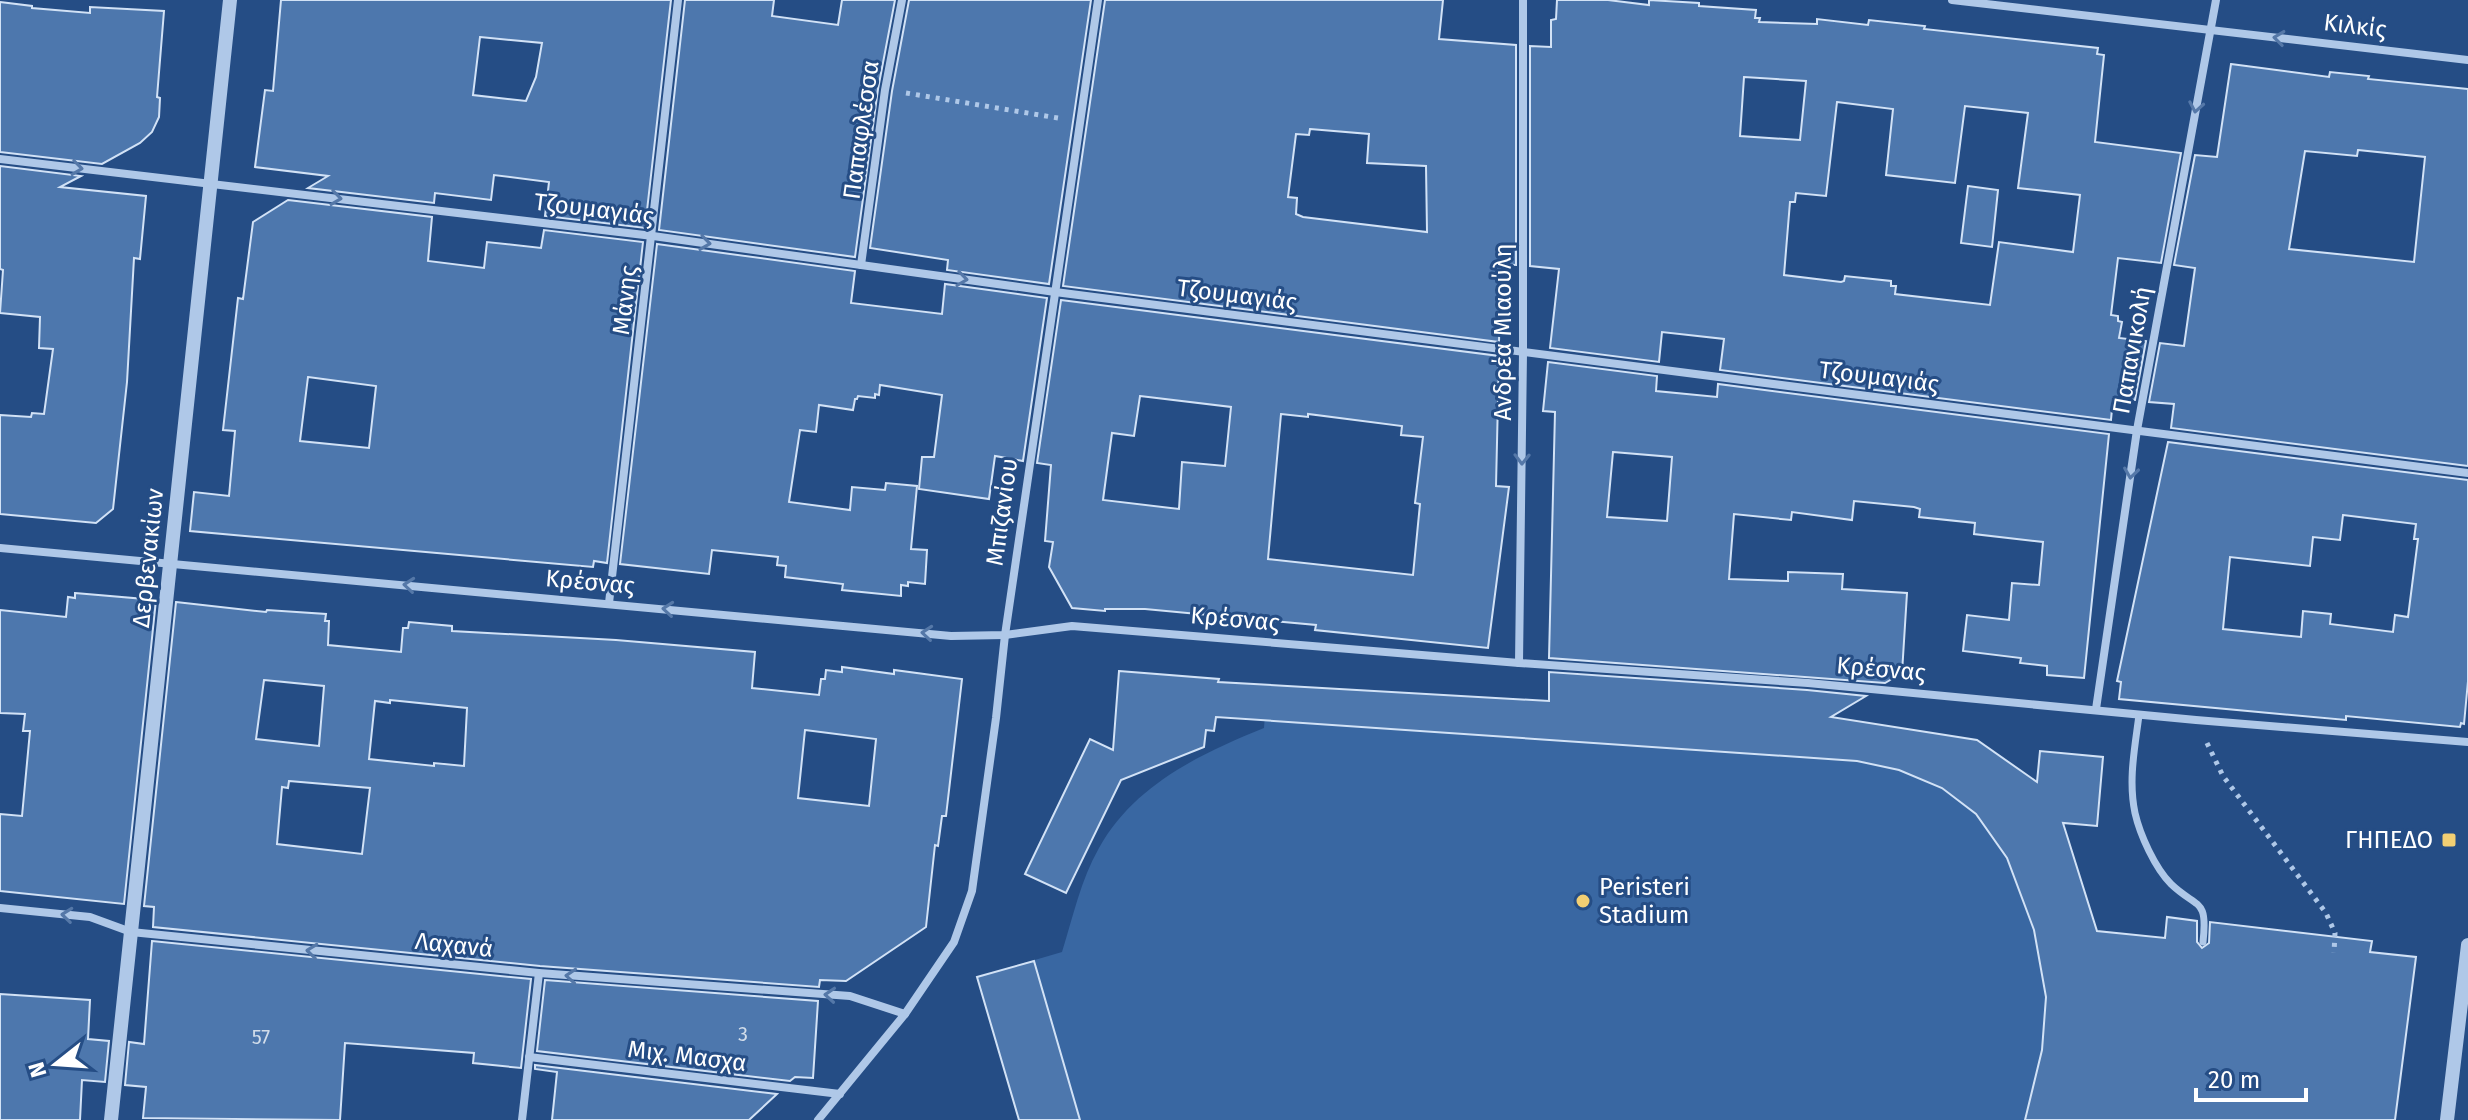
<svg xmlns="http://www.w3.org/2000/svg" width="2468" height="1120" viewBox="0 0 2468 1120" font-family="'Fira Sans',sans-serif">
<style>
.green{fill:#3967a2}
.building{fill:#4d77ad;stroke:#d2e2f6;stroke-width:2;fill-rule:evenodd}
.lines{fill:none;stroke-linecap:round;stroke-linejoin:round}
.path{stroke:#afc8e8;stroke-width:5;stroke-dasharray:4 6;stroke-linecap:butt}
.pedestrian{stroke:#afc8e8;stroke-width:7}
.minor{stroke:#afc8e8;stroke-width:8}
.tertiary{stroke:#afc8e8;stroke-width:14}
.oneway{stroke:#5578a8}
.poi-dot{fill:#f2cf73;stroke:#254d85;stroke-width:3}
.labels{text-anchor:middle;stroke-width:6;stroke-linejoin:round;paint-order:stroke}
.number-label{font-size:20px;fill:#d2ddea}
.street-label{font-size:24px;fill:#fff;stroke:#254d85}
.poi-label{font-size:24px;fill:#fff;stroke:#254d85;text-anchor:end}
</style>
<rect width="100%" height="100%" fill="#254d85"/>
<path class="green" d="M1267,685L1768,714L2036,795L2073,853L2093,921L2090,1120H1019L977,977L1062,952C1073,917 1081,879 1099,848C1134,785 1200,754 1264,728Z"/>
<g class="building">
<path d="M281,0H671L645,228L545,216L549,182L494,175L491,200L435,193L434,203L308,188L328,176L255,167L265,90L273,91ZM480,37L542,43L536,77L526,101L473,95Z"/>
<polygon points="685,0 774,0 772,16 838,25 842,0 895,0 878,89 855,257 659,230"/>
<polygon points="909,0 1091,0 1049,284 947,270 948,260 870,248 892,91"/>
<path d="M1105,0H1443L1439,39L1516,45V265L1501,264L1499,342L1063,286ZM1310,129L1369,134L1367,163L1426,166L1427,232L1303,217L1296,214L1297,198L1288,197L1296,134L1309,135Z"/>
<path d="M1557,0H1608L1649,5V0L1699,3V6L1756,10L1755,18H1760L1759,22L1817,24V19L1868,25L1869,20L1925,26L1924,29L2098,48L2097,54L2104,55L2095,142L2181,153L2161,263L2118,258L2111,315L2118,316V321L2122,322L2119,338L2146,341L2135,400L2113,398L2111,420L1720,370L1724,339L1662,332L1659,362L1550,348L1559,269L1530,266V46L1551,47V20L1556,19ZM1744,77L1806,81L1800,140L1740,136ZM1837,102L1893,109L1886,175L1955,183L1965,106L2028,113L2018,188L2080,195L2073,252L1999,242L1990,305L1895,294L1896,286H1891V281L1845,276L1844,281L1841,282L1784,275L1790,202H1795L1796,193L1826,196Z"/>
<polygon points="0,2 32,6 32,8 90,13 90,7 164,11 157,97 160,98 159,117 152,132 140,143 102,164 0,152"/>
<path d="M2231,64L2329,77L2330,72L2369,76L2368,79L2468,89V466L2171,428L2174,404L2149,402L2160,343L2184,346L2195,268L2174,265L2195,155L2217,157ZM2358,150L2425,157L2414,262L2289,249L2305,151L2357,156Z"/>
<polygon points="0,166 81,176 60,187 146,196 140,259 134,258 127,382 113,509 96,523 0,514 0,415 31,417 32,413 44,414 53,349 39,348 40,317 0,313 3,270 0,269"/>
<polygon points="1968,186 1998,190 1992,247 1961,243"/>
<path d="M288,200L432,217L428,261L484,268L487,242L541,248L544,230L643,242L607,563L594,561L593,567L190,531L194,492L229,496L235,431L223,430L238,298L243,299L253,222ZM308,377L376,386L369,448L300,441Z"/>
<polygon points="657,244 855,271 851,303 942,314 945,284 1047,298 1023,461 995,456 989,499 919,489 922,457 934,457 942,395 880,385 879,395 875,394 875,398 858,396 857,399 855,399 853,410 819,405 816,432 800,430 789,502 850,510 852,487 885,490 886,483 917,486 911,549 927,550 925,584 908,582 908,586 901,585 901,596 842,590 843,584 785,577 786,566 777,565 778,557 712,550 709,574 620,564"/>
<path d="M1061,300L1499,356L1496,486L1509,487L1488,648L1315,630L1316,625L1145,609H1105V611L1072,608L1049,567L1053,542L1045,541L1051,465L1037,463ZM1140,396L1231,407L1225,466L1182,462L1179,509L1103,500L1112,433L1134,436ZM1281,414L1308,417V414L1402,426L1401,435L1423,437L1415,503L1420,504L1413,575L1268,559Z"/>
<path d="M1548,362L1657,376L1656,391L1717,397L1718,384L2109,434L2084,678L2047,675V666L2020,663L2021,658L1963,651L1967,615L2009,620L2012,583L2039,585L2043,542L1974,534L1975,523L1919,517L1920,509L1914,507L1854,501L1852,520L1792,512L1791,520L1734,514L1729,579L1788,581V572L1843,574L1842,589L1907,593L1902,673L1885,683L1549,658L1555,412L1543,411ZM1613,452L1672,457L1667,521L1607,517Z"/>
<path d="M2168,442L2468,480V681L2464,724L2461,723L2460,727L2346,716V720L2119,699L2121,682L2117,681ZM2343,515L2416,524L2414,539H2418L2408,617L2395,615L2393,632L2330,624L2331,614L2303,611L2301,637L2223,629L2230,557L2310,566L2313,537L2340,540Z"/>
<polygon points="75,593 156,600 124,904 0,891 0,814 22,816 30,731 23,731 25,714 0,713 0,610 66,617 68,597 75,598"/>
<path d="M176,602L266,612L267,610L326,614L325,621H329L328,645L401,652L403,628H408L409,622L452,626V631L616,640L755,652L752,688L819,695L821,679H825L826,670L842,672V667L894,674V670L962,679L946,816H942L938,846L935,845L926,927L846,981L820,980L819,987L540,966L153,927L154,907L144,906ZM264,680L324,686L319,746L256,739ZM390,700L467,708L464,766L434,763V766L369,759L375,701L390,703ZM805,730L876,739L869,806L798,798ZM289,781L370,788L362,854L277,844L282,787L288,788Z"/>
<polygon points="1119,671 1219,679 1218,682 1549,701 1549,672 1807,690 1866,696 1831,717 1977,740 2037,782 2040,751 2103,757 2097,826 2063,823 2097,931 2165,938 2167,917 2197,921 2197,942 2202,948 2209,943 2210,922 2372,941 2370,952 2416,957 2395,1120 2025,1120 2042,1050 2046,997 2034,930 2007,858 1976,814 1942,788 1899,770 1857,761 1216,717 1214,731 1206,730 1204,747 1121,780 1066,893 1025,874 1090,739 1113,750"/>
<polygon points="152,941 531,979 521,1068 473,1063 474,1053 345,1043 340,1120 143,1118 146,1087 125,1085 129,1042 144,1044"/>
<polygon points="1034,961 1080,1120 1019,1120 977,977"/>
<polygon points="545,980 818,1001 813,1078 795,1077 790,1081 537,1051"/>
<polygon points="0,994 90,1000 88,1039 109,1041 105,1082 82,1080 80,1120 0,1120"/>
<polygon points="535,1065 777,1094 749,1120 552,1120 557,1072 535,1069"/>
</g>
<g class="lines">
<g class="path">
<polyline points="906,93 1058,118"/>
<polyline points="2207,743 2223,776 2326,913 2335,933 2334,953"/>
</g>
<path class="pedestrian" d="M2139,715C2135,747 2128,780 2135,813C2140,835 2155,868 2171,884C2197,909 2208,897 2203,942"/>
<g class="minor">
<polyline points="1952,0 2468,60"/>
<polyline points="0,159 653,236 1055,292 2468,473"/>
<polyline points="861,265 885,90 902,0"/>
<polyline points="0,548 951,636 1005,635 1072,626 1519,663 1808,683 2196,720 2468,742"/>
<polyline points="609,603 678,0"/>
<polyline points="1519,663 1523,353 1523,0"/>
<polyline points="2096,709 2137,430 2216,0"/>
<polyline points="0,908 90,917 131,932 539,973 850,996 905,1014"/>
<polyline points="529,1057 840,1094"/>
<polyline points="522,1120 539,973"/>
<polyline points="818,1120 905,1014 954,942 972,891 996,718 1005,635 1098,0"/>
</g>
<g class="tertiary">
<polyline points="111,1120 230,0"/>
<polyline points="2447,1120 2468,945"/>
</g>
</g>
<defs><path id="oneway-chevron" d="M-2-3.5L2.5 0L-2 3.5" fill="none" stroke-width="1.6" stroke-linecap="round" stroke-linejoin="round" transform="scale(2)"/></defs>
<g class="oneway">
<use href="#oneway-chevron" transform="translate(2279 38) rotate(-173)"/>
<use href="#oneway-chevron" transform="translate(2196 107) rotate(100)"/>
<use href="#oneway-chevron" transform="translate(77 168) rotate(7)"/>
<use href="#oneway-chevron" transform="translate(336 198) rotate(7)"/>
<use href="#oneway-chevron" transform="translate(705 243) rotate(8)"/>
<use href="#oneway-chevron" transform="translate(962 279) rotate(8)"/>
<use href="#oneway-chevron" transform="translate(1522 459) rotate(91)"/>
<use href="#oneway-chevron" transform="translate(2131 473) rotate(98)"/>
<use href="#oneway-chevron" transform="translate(409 585) rotate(-175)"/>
<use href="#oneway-chevron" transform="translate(668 609) rotate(-175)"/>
<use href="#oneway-chevron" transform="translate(927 633) rotate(-175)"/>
<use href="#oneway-chevron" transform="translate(67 915) rotate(-174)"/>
<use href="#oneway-chevron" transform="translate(312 951) rotate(-174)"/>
<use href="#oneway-chevron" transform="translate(571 976) rotate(-176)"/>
<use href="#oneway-chevron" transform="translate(830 995) rotate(-176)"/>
</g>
<g class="poi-dot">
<rect x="2441" y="832" width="16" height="16" rx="4"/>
<circle cx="1583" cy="901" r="8"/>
</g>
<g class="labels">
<g class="number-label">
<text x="743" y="1041">3</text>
<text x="261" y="1044">57</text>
</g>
<g class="street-label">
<text transform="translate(2355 26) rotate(7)" y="8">Κιλκίς</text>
<text transform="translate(861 130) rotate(-82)" y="8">Παπαφλέσσα</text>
<text transform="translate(594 209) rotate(7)" y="8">Τζουμαγιάς</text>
<text transform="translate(1237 295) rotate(7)" y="8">Τζουμαγιάς</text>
<text transform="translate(625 300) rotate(-83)" y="8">Μάνης</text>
<text transform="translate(1503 332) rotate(-90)" y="8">Ανδρέα Μιαούλη</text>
<text transform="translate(2132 350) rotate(-80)" y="8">Παπανικολή</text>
<text transform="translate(1879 377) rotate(7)" y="8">Τζουμαγιάς</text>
<text transform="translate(1002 512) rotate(-82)" y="8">Μπιζανίου</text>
<text transform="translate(148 558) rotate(-84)" y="8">Δερβενακίων</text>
<text transform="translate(590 582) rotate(5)" y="8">Κρέσνας</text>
<text transform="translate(1235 619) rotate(5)" y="8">Κρέσνας</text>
<text transform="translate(1881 669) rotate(5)" y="8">Κρέσνας</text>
<text transform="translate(454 945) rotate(6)" y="8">Λαχανά</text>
<text transform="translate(687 1056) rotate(7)" y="8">Μιχ. Μασχα</text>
</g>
<g class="poi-label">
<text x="2433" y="848">ΓΗΠΕΔΟ</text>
<text x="1599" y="895" text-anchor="start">Peristeri<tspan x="1599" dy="28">Stadium</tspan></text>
</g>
</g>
<g transform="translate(56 1064) rotate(253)" stroke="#254d85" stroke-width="6" paint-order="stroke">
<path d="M0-6L14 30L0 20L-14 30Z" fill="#ffffff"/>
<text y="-12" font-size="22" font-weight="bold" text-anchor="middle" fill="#ffffff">N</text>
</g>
<path d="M2196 1088v12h110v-12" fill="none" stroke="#ffffff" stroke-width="4"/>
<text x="2208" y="1088" font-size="24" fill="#ffffff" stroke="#254d85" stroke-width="6" paint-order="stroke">20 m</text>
</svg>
